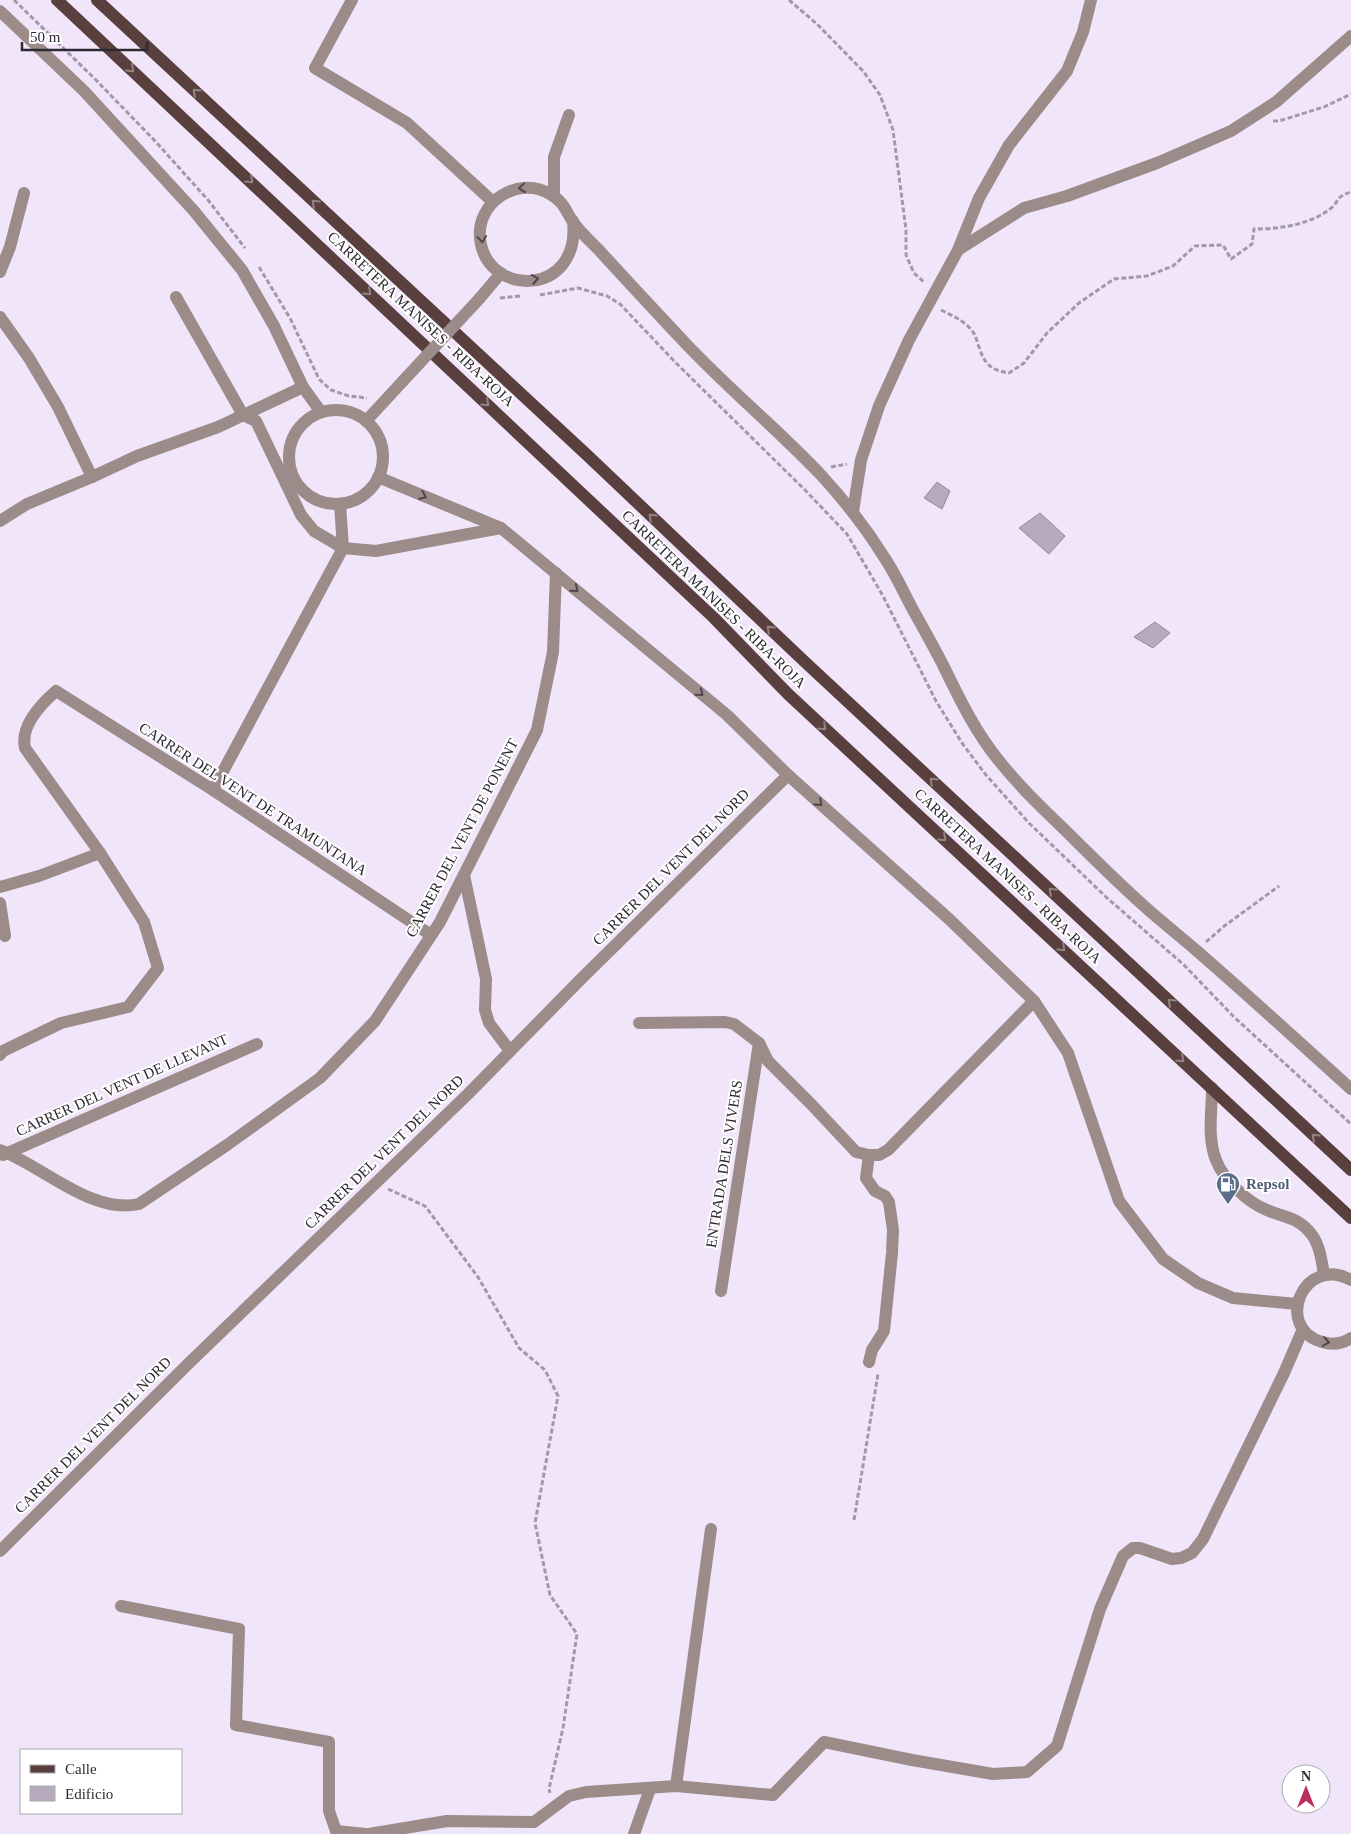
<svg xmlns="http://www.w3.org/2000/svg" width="1351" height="1834" viewBox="0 0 1351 1834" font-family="Georgia,serif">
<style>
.building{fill:#b5aabe;stroke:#92879b}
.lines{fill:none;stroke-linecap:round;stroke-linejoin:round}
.path{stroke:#a199a8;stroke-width:3;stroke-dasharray:5 2.5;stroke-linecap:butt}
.minor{stroke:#9b8c8a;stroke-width:12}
.major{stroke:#59403e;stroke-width:12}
.minor-bridge{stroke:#9b8c8a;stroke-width:12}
.oneway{stroke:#938382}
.oneway2{stroke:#4f474c}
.labels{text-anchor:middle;stroke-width:4;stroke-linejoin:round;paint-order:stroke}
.street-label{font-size:15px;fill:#2e2a32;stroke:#fff}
.service-label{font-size:15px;font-weight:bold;fill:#4e5e75;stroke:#fff;text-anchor:start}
</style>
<rect width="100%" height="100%" fill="#f1e5fa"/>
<g class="building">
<polygon points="937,482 950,491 942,509 924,498"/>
<polygon points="1040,513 1065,536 1049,554 1019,528"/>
<polygon points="1155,622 1170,633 1153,648 1134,637"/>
</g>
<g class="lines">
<g class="path">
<polyline points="14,0 94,78 156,142 208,200 245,248"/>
<polyline points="789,0 817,24 863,71 880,95 893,130 906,230 906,255 914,273 925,283"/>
<polyline points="1273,121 1279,121 1324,107 1351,94"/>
<polyline points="259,267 290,318 319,379 331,390 349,396 367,398"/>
<polyline points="540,295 578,288 607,296 620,304 675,362 806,491 847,534 883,596 936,701 962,743 986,775 1029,823 1106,897 1184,965 1234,1017 1351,1124"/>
<polyline points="500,298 521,296"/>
<path d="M941,310C953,316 965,321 973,332C976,336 977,342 979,347C985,365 991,370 1009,373L1024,363L1047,333L1079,303L1114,279L1147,276L1173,266L1195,246L1223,245L1231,259L1252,244L1254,229C1279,229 1309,225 1330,209C1340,201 1335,197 1351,192"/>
<polyline points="831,467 847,464"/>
<polyline points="1206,942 1223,927 1279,886"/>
<polyline points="388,1189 425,1206 478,1277 519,1348 545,1370 558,1396 535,1523 550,1595 577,1634 563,1728 549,1789 550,1793"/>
<polyline points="854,1520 878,1374"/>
</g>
<g class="minor">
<polyline points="352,0 315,68 407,123 493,202"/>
<polyline points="0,11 84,91 194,211 242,270 274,326 303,387 321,412"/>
<polyline points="554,196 554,157 569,115"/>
<path d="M573,221C581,297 487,298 480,239C476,202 518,175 550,194C564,202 565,210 573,222C580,232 590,241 598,249C628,282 658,314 688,346C714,373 741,398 768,423C786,440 804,457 821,475C844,500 866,528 884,557C895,573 903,591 912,608C923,628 934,647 944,667C960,700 976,733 1000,762C1020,787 1043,809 1066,831C1094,859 1122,887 1152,913C1167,926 1182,938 1197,951C1249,996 1300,1043 1351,1089"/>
<polyline points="958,250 1024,208 1067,196 1157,163 1231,131 1276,102 1351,36"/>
<polyline points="0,272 10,247 24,193"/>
<polyline points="176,297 243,415"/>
<polyline points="480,298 501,273"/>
<polyline points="0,317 29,358 58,407 92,477 137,456 218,427 303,387"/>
<circle cx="336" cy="457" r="47"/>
<polyline points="243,415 256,421 301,515 314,531 343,548 376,551 501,528"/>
<polyline points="366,421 403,381"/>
<polyline points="378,477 501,528 727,715 788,775 949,919 1034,1001 1068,1053 1119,1201 1163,1259 1198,1283 1233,1298 1297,1304"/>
<polyline points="853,512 861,460 879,406 909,340 958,250 979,198 1009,145 1067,71 1083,32 1091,0"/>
<polyline points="0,521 27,504 92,477"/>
<polyline points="213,790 343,548 340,504"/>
<polyline points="464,875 486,979 485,1010 489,1023 510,1051"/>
<polyline points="0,887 39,876 100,853"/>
<polyline points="0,903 5,936"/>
<polyline points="639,1023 725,1022 734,1024 759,1043 768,1061 811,1104 856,1152 869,1155 879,1155 888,1150 1034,1001"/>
<path d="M0,1055L3,1051L61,1023L128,1007L158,968L144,922L100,853L25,748C20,726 40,705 56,691L213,790L431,935"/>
<path d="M1212,1088C1212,1111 1207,1138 1216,1160C1223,1179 1248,1203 1267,1210C1285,1218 1299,1217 1312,1235C1320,1246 1322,1262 1324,1275"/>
<path d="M0,1150C43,1166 92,1215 139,1204L227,1145L320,1078L375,1021L440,922L537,730L553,652L556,573"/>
<polyline points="3,1155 257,1044"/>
<path d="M1351,1280C1304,1254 1273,1327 1322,1342C1332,1345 1342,1344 1351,1338"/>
<polyline points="721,1291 759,1043"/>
<polyline points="869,1362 872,1350 884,1331 892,1253 893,1230 889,1202 885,1196 875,1191 866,1178 869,1155"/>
<polyline points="0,1551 188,1364 468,1094 581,979 788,775"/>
<polyline points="121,1606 239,1629 236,1725 329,1742 329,1811 336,1831 366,1834"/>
<polyline points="676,1786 711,1529"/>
<polyline points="369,1834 447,1821 534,1822 569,1796 586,1792 676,1786 773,1795 824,1742 912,1760 993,1774 1027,1772 1057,1746 1100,1609 1123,1556 1133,1548 1140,1548 1172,1559 1181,1558 1192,1553 1203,1539 1284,1373 1303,1329"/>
<polyline points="634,1834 650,1789"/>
</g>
<g class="major">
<polyline points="57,0 714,618 788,694 1351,1218"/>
<polyline points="97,0 587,455 805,662 1351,1170"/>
</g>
<polyline class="minor-bridge" points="403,381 480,298"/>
</g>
<defs><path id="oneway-chevron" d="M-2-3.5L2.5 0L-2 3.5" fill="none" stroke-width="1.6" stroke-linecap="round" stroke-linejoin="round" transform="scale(1.25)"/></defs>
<g class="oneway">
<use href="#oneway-chevron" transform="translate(131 69) rotate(43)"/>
<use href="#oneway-chevron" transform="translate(196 92) rotate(-137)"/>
<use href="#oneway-chevron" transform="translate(250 180) rotate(43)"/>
<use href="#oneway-chevron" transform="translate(315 203) rotate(-137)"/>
<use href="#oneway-chevron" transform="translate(368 292) rotate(43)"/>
<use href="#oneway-chevron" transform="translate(486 403) rotate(43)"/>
<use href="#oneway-chevron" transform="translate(652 517) rotate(-136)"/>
<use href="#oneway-chevron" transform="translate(770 629) rotate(-136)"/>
<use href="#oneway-chevron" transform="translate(823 727) rotate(43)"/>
<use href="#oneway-chevron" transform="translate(933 781) rotate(-137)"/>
<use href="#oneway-chevron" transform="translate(943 838) rotate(43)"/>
<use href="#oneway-chevron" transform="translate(1052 891) rotate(-137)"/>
<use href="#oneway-chevron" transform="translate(1062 948) rotate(43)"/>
<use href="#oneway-chevron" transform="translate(1171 1002) rotate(-137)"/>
<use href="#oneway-chevron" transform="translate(1181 1059) rotate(43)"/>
<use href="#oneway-chevron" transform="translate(1315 1137) rotate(-137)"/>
</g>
<g class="oneway2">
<use href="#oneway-chevron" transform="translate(522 188) rotate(174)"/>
<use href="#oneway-chevron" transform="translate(482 239) rotate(84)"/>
<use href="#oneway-chevron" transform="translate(535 279) rotate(-10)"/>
<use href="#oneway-chevron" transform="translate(423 496) rotate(23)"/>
<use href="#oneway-chevron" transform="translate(575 589) rotate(40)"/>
<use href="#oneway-chevron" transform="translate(700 693) rotate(40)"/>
<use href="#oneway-chevron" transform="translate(819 803) rotate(42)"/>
<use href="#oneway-chevron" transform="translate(1326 1342) rotate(9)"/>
</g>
<defs>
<g id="fuel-pin" transform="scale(1.25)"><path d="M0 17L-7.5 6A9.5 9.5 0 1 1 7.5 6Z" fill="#5c6f8a" stroke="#fff"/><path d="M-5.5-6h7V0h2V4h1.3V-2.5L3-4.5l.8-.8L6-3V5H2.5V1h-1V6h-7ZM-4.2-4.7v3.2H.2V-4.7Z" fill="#fff"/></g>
</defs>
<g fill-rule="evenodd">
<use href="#fuel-pin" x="1228" y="1184"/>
</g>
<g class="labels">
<g class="street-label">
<text transform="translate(421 319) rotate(43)" y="5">CARRETERA MANISES - RIBA-ROJA</text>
<text transform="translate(714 599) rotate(44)" y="5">CARRETERA MANISES - RIBA-ROJA</text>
<text transform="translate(253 799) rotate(33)" y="5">CARRER DEL VENT DE TRAMUNTANA</text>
<text transform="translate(462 838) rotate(-62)" y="5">CARRER DEL VENT DE PONENT</text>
<text transform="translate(671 867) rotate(-45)" y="5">CARRER DEL VENT DEL NORD</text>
<text transform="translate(1008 876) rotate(43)" y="5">CARRETERA MANISES - RIBA-ROJA</text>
<text transform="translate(122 1085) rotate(-24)" y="5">CARRER DEL VENT DE LLEVANT</text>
<text transform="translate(384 1152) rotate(-44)" y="5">CARRER DEL VENT DEL NORD</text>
<text transform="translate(724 1164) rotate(-81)" y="5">ENTRADA DELS VIVERS</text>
<text transform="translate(93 1435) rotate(-45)" y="5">CARRER DEL VENT DEL NORD</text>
</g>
<g class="service-label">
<text x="1246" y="1189">Repsol</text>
</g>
</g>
<rect x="20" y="1749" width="162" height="65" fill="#ffffff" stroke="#abaaad"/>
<rect x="30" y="1765" width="25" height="8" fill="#59403e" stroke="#abaaad"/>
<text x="65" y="1774" font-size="15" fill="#2e2a32">Calle</text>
<rect x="30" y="1786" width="25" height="15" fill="#b5aabe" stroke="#abaaad"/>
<text x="65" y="1799" font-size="15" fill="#2e2a32">Edificio</text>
<g transform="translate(1306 1789)"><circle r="24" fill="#ffffff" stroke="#abaaad"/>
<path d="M0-4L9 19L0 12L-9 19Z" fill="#bc2e5f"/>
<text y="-8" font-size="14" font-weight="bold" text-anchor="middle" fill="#2e2a32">N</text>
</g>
<path d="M22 42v8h125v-8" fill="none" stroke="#2e2a32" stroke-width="2.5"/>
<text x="30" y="42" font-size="15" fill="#2e2a32" stroke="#ffffff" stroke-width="4" paint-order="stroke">50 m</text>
</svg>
